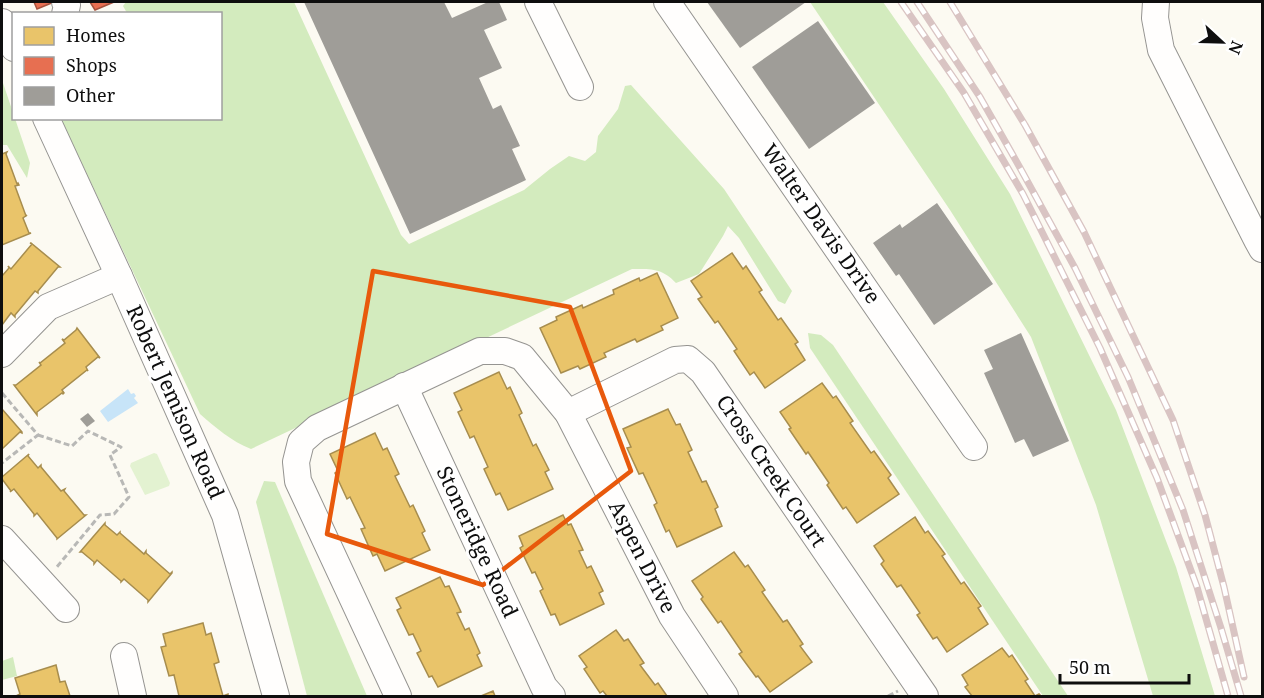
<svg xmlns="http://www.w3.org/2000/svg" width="1264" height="698" viewBox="0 0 1264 698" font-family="'Noto Serif',serif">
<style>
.green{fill:#e3f2d1}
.forest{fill:#d3ebbe}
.water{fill:#c7e4f8}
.homes{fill:#e9c46a;stroke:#a78d4e;stroke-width:1.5}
.shops{fill:#e76f51;stroke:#a6523d;stroke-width:1.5}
.building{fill:#9f9d98}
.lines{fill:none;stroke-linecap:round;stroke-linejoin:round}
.minor-casing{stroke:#959491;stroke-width:28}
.path{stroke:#b8b8b6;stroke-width:3;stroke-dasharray:6 3;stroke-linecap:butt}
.minor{stroke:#fffefd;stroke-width:26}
.rail-casing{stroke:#d9c4c3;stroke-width:7}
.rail{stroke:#fff;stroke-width:4.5;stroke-dasharray:14;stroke-linecap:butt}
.marked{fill:none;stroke:#e8590c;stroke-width:4.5;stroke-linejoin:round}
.labels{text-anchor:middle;stroke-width:6;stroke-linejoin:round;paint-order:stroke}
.street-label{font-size:21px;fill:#0e0e0e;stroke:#fff}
</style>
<rect width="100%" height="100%" fill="#fcfaf2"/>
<polygon class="green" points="154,453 157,454 170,483 169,486 145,495 130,466 131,463"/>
<g class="forest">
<path d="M126,2H294L401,235L409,244L524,190L550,169L569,156L585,161L596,152L598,136L618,109L625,86L631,85L724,189L792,291L785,304L778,301L739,238L728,226L723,236L699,274L676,283C662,268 651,269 632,269L251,449C231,441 216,428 200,414L61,119L220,118V14L127,13L123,6Z"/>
<polygon points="810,2 883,2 944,89 1010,194 1116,410 1176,567 1215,696 1153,696 1096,505 1031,337 950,210"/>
<polygon points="2,80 30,163 27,178 7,145 2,145"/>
<polygon points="808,333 821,335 833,345 1068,696 1043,696 810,348"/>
<polygon points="264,481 275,482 367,696 307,696 256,502"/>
<polygon points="13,657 17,676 2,680 2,661"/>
</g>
<polygon class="water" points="128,389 131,394 134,393 136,396 134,398 138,403 108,422 100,411"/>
<g class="homes">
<polygon points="7,152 6,154 17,184 18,183 19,185 15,186 26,216 27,215 23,218 29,233 31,233 2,245 2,154"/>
<polygon points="30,243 31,243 60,267 58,267 38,291 38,293 35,291 15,315 15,317 11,313 2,325 2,276 9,268 8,266 11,269 32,244"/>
<polygon points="732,253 743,269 746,266 762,290 759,292 778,320 781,318 798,342 795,344 805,360 765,388 754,372 750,375 734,351 737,349 718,321 715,323 698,299 702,297 691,281"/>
<polygon points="657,273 678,318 661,326 663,330 637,342 635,339 604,353 606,357 580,369 578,366 561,373 540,328 557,320 556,317 582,305 583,308 614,294 613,290 639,278 640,281"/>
<polygon points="77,328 100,358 98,357 86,367 88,371 87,370 62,390 64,393 63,394 62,393 37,412 37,415 14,385 16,385 41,365 39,362 40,363 65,343 62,339 64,340 76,330"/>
<polygon points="499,372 507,389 510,387 522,413 519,415 533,446 536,444 549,470 545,472 553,489 508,510 500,493 496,495 484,469 488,467 474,436 470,438 458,412 462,410 454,393"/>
<polygon points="822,383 833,398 836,396 853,421 850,423 871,453 874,451 891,475 888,478 899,494 857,523 846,507 843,509 827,485 829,483 808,452 806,454 789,429 791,428 780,412"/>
<polygon points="2,409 22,432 22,433 20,432 2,449"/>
<polygon points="668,409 676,425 680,424 692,450 688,452 702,482 706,481 718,507 715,509 722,526 677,547 669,530 666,532 654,505 657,503 643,473 639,474 627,448 631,447 623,429"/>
<polygon points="375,433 383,450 387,448 399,474 395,476 410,507 413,505 425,531 422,533 430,550 385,571 377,554 373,556 361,529 365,528 350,497 347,499 335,473 338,471 330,454"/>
<polygon points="29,454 28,456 38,468 41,465 41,467 61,491 65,489 64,491 84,515 86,515 57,539 57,538 37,513 34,516 34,514 14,489 10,492 11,491 2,479 2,477"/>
<polygon points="563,515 568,525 571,524 583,550 579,551 587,568 591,566 603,591 599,593 604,604 560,625 555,614 551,615 540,591 543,589 535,572 532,573 520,548 523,546 519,536"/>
<polygon points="915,517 925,533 928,531 945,554 942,556 961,584 964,582 981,606 978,608 988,624 947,652 937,637 933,639 917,615 920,613 901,585 897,587 881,564 884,561 874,546"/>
<polygon points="105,523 105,525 117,535 120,532 120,533 144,554 146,551 146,553 170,574 172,572 172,573 148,602 148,600 124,579 121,582 121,581 97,560 94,564 94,562 82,552 80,552"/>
<polygon points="734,552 745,567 748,565 765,590 762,592 783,622 787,620 803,644 800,646 812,662 770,692 758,676 756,677 739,654 742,652 721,621 718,623 701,599 703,597 692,581"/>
<polygon points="440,577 445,587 449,586 461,612 457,613 465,630 469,628 480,653 477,655 482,666 438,687 432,676 429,677 417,653 421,651 413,634 409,635 397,610 401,608 396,598"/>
<polygon points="203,623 206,635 211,633 219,662 214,664 223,696 228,694 228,696 179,696 174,675 169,676 161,647 166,646 163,634"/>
<polygon points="616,630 624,641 628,639 644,663 640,665 655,685 658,683 667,696 607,696 603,691 600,693 584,669 587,667 579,656"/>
<polygon points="1002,648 1009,657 1012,655 1028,679 1025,681 1035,696 1039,694 1041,696 972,696 965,687 968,685 962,675"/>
<polygon points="56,665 60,682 65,681 70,696 16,696 20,694 15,678"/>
<polygon points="493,691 495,696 481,696"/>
</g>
<g class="shops">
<polygon points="34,2 54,2 37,9"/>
<polygon points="90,2 114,2 95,10"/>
</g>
<g class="building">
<polygon points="304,2 444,2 452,18 488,2 499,2 507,20 484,30 502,68 479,78 493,109 501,105 520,146 512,149 526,180 410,234"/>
<polygon points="707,2 806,2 740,48"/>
<polygon points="818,21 875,103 809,149 752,67"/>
<polygon points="937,203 993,284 934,325 899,274 896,276 873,243 900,224 902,228"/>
<polygon points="1021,333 1069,441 1033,457 1024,439 1015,443 984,373 993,369 984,350"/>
<polygon points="88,413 95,421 87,427 80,419"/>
</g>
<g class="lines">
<g class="minor-casing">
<g id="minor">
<polyline points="538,2 580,87"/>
<polyline points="667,2 974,447"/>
<polyline points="1156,2 1155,18 1161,50 1257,240 1262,249"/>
<polyline points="65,14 67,5 65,2"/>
<polyline points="2,22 14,48"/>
<polyline points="46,118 119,276 225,515 276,696"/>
<polyline points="2,354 48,307 119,276"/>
<polyline points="404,386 544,687 552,696"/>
<polyline points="568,413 675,360 688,359 703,372 925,696"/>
<polyline points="2,539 66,609"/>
<polyline points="124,656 133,696"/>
<polyline points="398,696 298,481 296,462 301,442 317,428 480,351 505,351 522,357 568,413 672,616 725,696"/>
</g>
</g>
<g class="path">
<polyline points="2,393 38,435 2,463"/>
<polyline points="38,435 72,446 88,431 121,447 110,455 129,497 114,514 100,515 56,568"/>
<polyline points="888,696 898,691"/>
</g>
<use href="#minor" class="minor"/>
<g class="rail-casing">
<g id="rail">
<polyline points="901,2 964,93 1023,194 1100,348 1157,478 1197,587 1228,696"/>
<polyline points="917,2 980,97 1019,166 1075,268 1128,377 1183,510 1221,628 1241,696"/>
<polyline points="950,2 1025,125 1084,232 1173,420 1205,515 1224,587 1244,677"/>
</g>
</g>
<use href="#rail" class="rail"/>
</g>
<path class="marked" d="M373,271L570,307L631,471L483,585L327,534Z"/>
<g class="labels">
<g class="street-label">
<text transform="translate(821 224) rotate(55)" y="7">Walter Davis Drive</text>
<text transform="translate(175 402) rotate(66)" y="7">Robert Jemison Road</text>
<text transform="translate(771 471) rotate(56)" y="7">Cross Creek Court</text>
<text transform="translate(477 542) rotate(65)" y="7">Stoneridge Road</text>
<text transform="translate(642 557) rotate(63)" y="7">Aspen Drive</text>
</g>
</g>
<rect width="1264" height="698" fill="none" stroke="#0e0e0e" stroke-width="6"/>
<rect x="12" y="12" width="210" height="108" fill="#ffffff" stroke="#9f9f9f" stroke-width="1.5"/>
<rect x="24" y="27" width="30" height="18" fill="#e9c46a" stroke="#9f9f9f" stroke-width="1.5"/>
<text x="66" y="42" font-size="18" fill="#0e0e0e">Homes</text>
<rect x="24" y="57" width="30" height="18" fill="#e76f51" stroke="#9f9f9f" stroke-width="1.5"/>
<text x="66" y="72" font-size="18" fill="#0e0e0e">Shops</text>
<rect x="24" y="87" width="30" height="18" fill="#9f9d98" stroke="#9f9f9f" stroke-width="1.5"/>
<text x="66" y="102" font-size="18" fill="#0e0e0e">Other</text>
<g transform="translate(1222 42) rotate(112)" stroke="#ffffff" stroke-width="4.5" paint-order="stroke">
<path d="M0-4.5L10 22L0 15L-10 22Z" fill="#0e0e0e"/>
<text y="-9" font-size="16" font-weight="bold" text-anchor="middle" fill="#0e0e0e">N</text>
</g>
<path d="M1060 674v9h129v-9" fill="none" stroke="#0e0e0e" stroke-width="3"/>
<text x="1069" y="674" font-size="18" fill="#0e0e0e" stroke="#ffffff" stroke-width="4.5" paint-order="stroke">50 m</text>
</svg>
